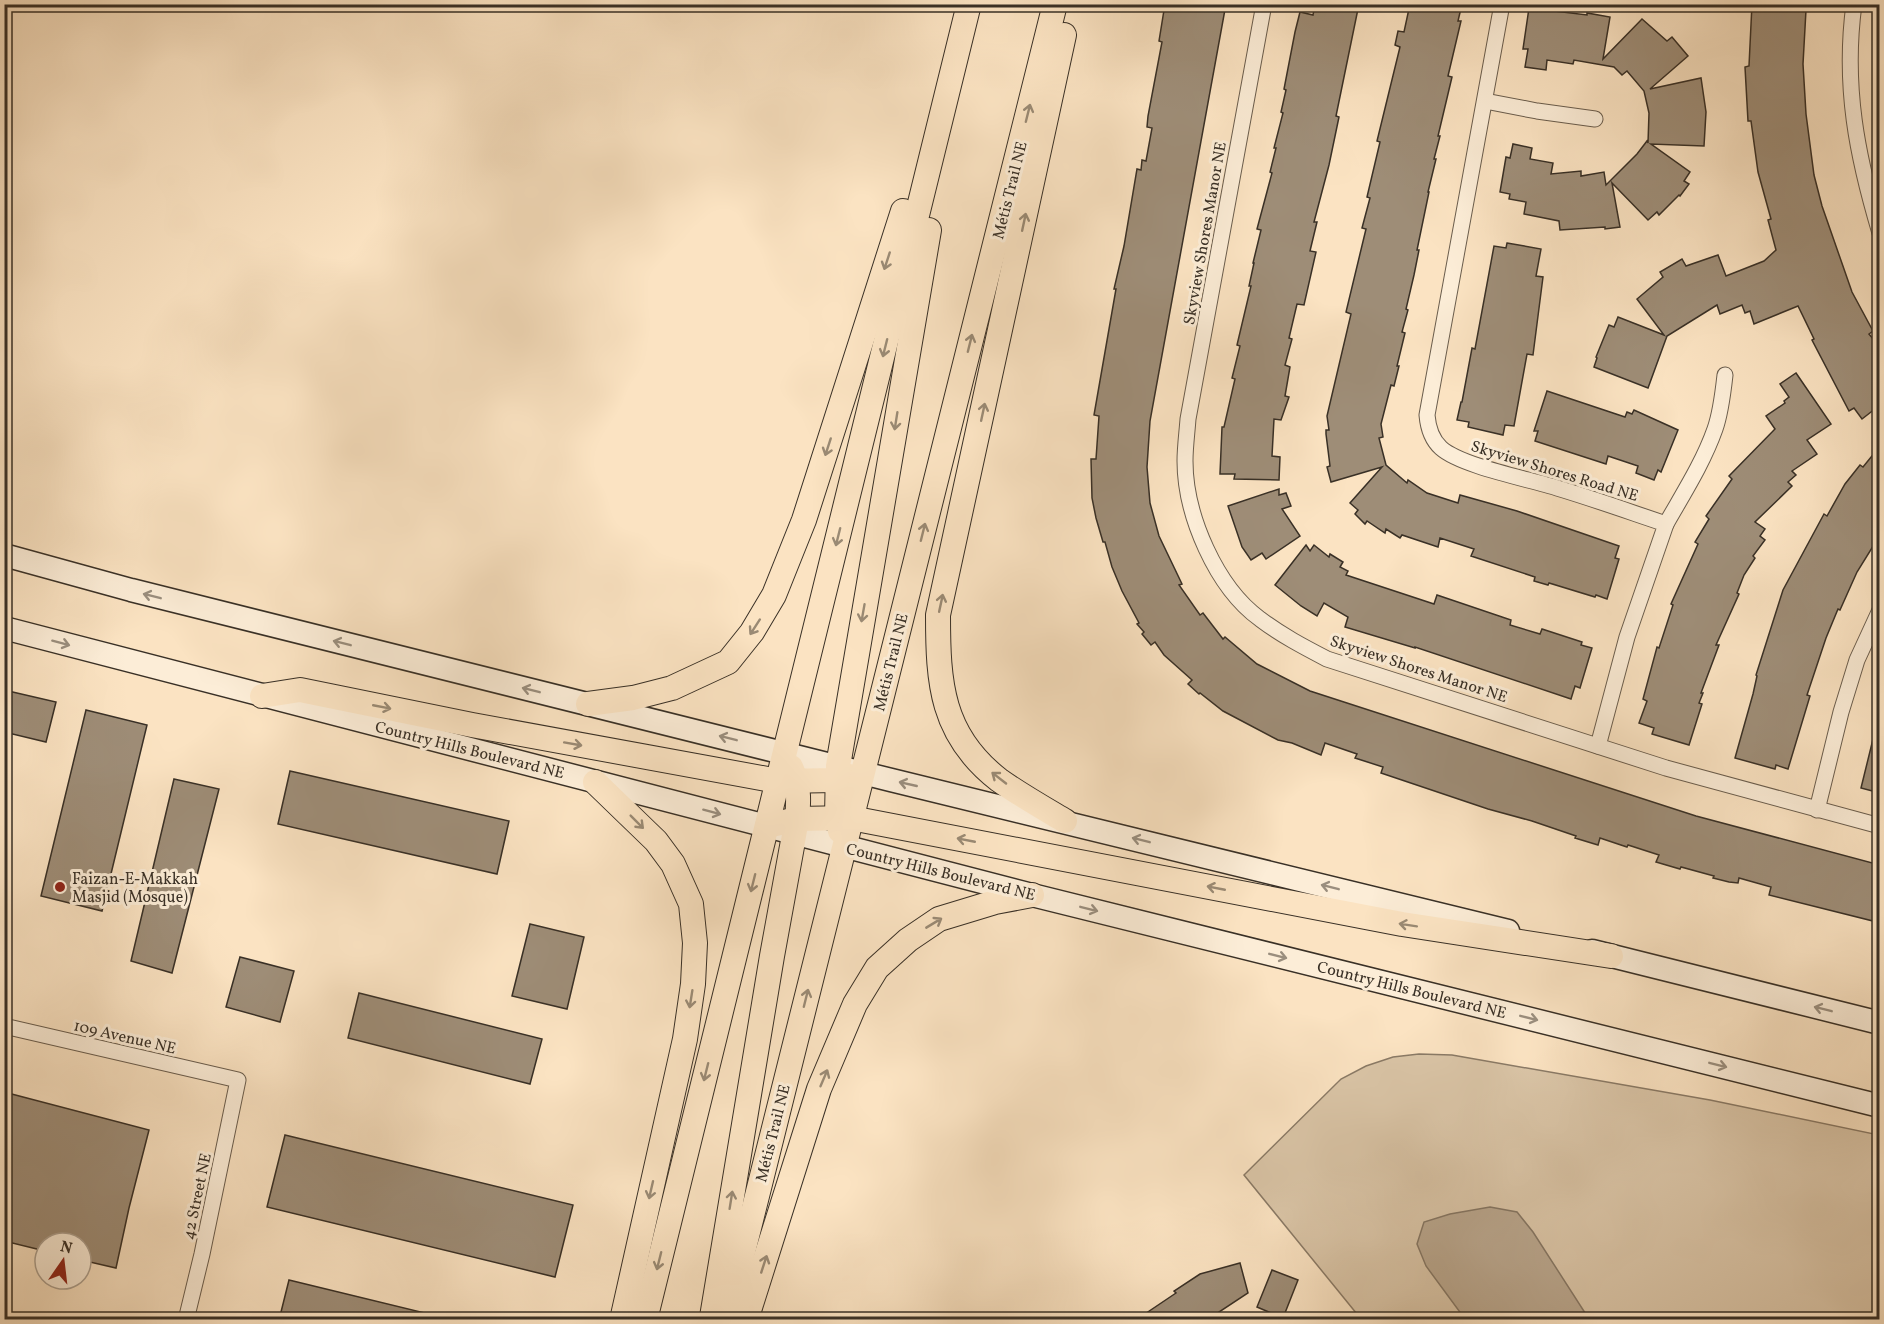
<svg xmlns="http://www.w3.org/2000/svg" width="1884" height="1324" viewBox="0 0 1884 1324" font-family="Vollkorn,serif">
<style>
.green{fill:#dac5a7;stroke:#8a7a66;stroke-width:1.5}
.water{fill:#b9a68d;stroke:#867764;stroke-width:1.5}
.building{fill:#9e8d77;stroke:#393026;stroke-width:1.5}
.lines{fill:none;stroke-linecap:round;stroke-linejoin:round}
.street-casing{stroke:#6a5d4d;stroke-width:17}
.secondary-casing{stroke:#393026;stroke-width:25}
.primary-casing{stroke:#393026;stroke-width:26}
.street{stroke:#fcedd7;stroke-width:15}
.secondary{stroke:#fcedd7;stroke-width:22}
.primary{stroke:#fbe3c2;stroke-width:24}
.oneway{stroke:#9a8a74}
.oneway2{stroke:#9a8e7e}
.poi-dot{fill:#8f2418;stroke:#fcedd7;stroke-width:2}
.labels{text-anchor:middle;stroke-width:6;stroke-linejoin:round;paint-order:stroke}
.street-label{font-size:16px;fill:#393026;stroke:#fcedd7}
.poi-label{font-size:16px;fill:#393026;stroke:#fcedd7;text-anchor:start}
</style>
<rect width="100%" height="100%" fill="#fbe3c2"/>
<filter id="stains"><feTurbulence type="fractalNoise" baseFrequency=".00333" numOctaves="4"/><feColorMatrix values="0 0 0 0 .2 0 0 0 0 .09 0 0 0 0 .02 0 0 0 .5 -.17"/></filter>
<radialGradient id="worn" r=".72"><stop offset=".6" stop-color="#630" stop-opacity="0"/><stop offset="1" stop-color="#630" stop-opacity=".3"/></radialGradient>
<polygon class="green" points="1419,1054 1452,1055 1710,1100 1879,1135 1879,1319 1361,1319 1244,1175 1341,1079 1366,1066 1393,1057"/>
<polygon class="water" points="1490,1207 1517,1212 1533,1232 1589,1319 1465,1319 1426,1266 1417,1244 1424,1222 1450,1214"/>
<g class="building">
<polygon points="1165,4 1226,4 1150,421 1147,467 1150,503 1159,536 1182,584 1179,585 1200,615 1203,613 1223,639 1225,637 1257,664 1310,691 1696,816 1880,865 1880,916 1875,914 1873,921 1769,895 1771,887 1739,878 1738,883 1729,882 1713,878 1714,876 1681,867 1680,869 1656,862 1659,855 1628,845 1627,847 1600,838 1598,845 1575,838 1576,836 1532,821 1488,809 1381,773 1383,767 1355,758 1357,754 1325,743 1321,755 1292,743 1278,740 1223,711 1200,693 1199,694 1188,684 1192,680 1164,655 1155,642 1151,645 1142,634 1144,632 1137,624 1139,623 1122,591 1112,567 1105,542 1103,542 1096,518 1092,498 1091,459 1096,459 1099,416 1094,415 1116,289 1114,289 1124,246 1137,169 1141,170 1142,160 1146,161 1152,128 1147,127 1148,116 1162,42 1159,41"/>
<polygon points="1315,4 1359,4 1336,116 1339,117 1329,165 1314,222 1317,222 1310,251 1316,252 1304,305 1297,304 1289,338 1292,339 1285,365 1290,367 1285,396 1289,397 1281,420 1274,419 1272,456 1280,457 1279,480 1234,479 1235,474 1220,474 1222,427 1224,427 1235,379 1232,378 1240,346 1237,345 1251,286 1249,286 1254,263 1253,263 1261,230 1257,229 1272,173 1270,172 1276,148 1274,148 1283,113 1281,112 1286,90 1284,89 1295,32 1300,12 1313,15"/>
<polygon points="1410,4 1462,4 1458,21 1461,21 1448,76 1452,77 1438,136 1440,136 1434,159 1436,159 1428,192 1429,192 1417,250 1419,250 1414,275 1406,309 1408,310 1402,332 1405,333 1397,366 1399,366 1394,386 1391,385 1381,424 1383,437 1379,438 1386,465 1407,483 1408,480 1427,493 1458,503 1460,495 1517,511 1619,546 1615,558 1619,559 1607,599 1596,595 1595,597 1549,583 1548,585 1534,581 1535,577 1471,556 1474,549 1440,538 1438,547 1402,535 1400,538 1386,529 1385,533 1367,521 1365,524 1355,514 1358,510 1350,503 1382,467 1331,482 1327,467 1330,466 1326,434 1326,430 1329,430 1327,416 1351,314 1346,312 1366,229 1362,228 1370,198 1367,197 1380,142 1377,141 1400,47 1395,45 1398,31 1404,32"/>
<polygon points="1752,4 1790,6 1790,10 1806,10 1803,64 1806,114 1814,175 1822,206 1852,292 1873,331 1869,334 1880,347 1880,405 1862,419 1854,408 1849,411 1812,340 1814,339 1798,306 1754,324 1750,311 1745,313 1742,305 1720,314 1717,305 1667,336 1648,388 1594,367 1597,358 1596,357 1609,325 1614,327 1618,317 1664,335 1637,299 1663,277 1660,272 1682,259 1686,266 1718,255 1726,276 1764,261 1776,250 1768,220 1771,219 1758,172 1751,121 1748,121 1745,67 1749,66"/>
<polygon points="1529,8 1587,15 1587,13 1610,17 1603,59 1642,19 1667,41 1672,37 1688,56 1650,89 1701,78 1706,112 1704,146 1651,144 1690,172 1684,181 1689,184 1680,196 1679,195 1659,215 1657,212 1648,220 1612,183 1620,227 1605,229 1605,227 1560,230 1559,221 1524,214 1526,202 1509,199 1510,194 1500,192 1506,157 1510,158 1513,144 1532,148 1530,159 1553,163 1551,174 1581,171 1581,176 1604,172 1606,185 1637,154 1647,141 1648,143 1649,113 1644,91 1627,71 1622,75 1614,67 1574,60 1573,64 1547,60 1546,70 1525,67 1528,49 1523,49"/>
<polygon points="1507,243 1541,249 1536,276 1543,277 1533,355 1527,354 1514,426 1505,425 1503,435 1468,427 1469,422 1457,420 1461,402 1462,402 1472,348 1475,349 1494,246 1506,248"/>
<polygon points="1796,373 1831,424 1807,440 1817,454 1792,471 1796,475 1788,482 1792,486 1755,522 1765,529 1760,536 1765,540 1753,556 1755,558 1744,575 1737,593 1739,594 1716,645 1719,645 1701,693 1703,693 1699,703 1702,704 1689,745 1652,734 1654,728 1639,723 1647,701 1643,699 1657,647 1659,648 1673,605 1671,604 1698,544 1695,542 1709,519 1706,516 1732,479 1729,476 1775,429 1766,416 1785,403 1784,401 1789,397 1780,384"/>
<polygon points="1547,391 1625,417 1627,412 1632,414 1634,410 1678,430 1661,472 1658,470 1654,480 1636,473 1638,466 1608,456 1606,464 1535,441 1538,431 1534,431"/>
<polygon points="1880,446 1880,509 1873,518 1880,522 1880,535 1857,572 1840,610 1838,609 1826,638 1807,695 1810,696 1788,769 1776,765 1775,769 1735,758 1753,694 1757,676 1756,675 1783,590 1824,514 1827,516 1845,484 1860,465 1863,467"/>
<polygon points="1279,489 1279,495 1286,493 1291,506 1282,509 1300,536 1266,559 1262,553 1251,560 1242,547 1228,506"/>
<polygon points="1306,545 1310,551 1314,545 1329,557 1330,554 1343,562 1340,567 1348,571 1346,575 1434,604 1437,595 1511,620 1510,625 1540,634 1542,629 1582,642 1581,645 1592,648 1580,688 1575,686 1571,699 1415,647 1415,648 1345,627 1348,617 1324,603 1317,616 1301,606 1275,585"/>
<polygon points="4,690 56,702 46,742 4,732"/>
<polygon points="86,710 147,725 102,911 41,896"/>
<polygon points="1874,735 1880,735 1880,793 1861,788"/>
<polygon points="290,771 509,821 497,874 278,824"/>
<polygon points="174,779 219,789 172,973 131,961"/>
<polygon points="530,924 584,937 567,1009 512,996"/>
<polygon points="240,957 294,971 280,1022 226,1007"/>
<polygon points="359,993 542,1039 530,1084 348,1038"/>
<polygon points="4,1092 149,1130 129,1208 116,1268 81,1260 81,1243 45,1243 45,1251 4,1241"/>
<polygon points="285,1135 573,1205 555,1277 267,1207"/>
<polygon points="1240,1263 1248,1293 1207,1320 1136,1320 1176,1293 1174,1291 1200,1274"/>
<polygon points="1272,1270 1298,1280 1283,1318 1257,1307"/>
<polygon points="289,1280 429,1314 429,1320 279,1320"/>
</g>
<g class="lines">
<g class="street-casing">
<g id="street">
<path d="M1264,4L1188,419C1187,433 1185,447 1185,461C1185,515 1216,587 1260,619C1281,635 1304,647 1327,659L1666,768L1880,826"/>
<path d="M1502,4L1427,415C1428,427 1431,439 1441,448C1461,466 1529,479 1557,488C1594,499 1630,512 1666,524L1627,637L1598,746"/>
<path d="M1854,4C1843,86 1857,156 1880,233"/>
<polyline points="1485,101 1537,111 1595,119"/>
<path d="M1666,524C1683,494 1703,463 1715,429C1721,412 1723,393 1725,375"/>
<polyline points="1817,810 1841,712 1857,660 1880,610"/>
<polyline points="4,1026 238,1080 202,1254 186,1320"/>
</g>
</g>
<g class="secondary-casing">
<g id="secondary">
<polyline points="4,555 131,590 891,780 1508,931"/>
<polyline points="4,628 1032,895 1880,1106"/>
<polyline points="1592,951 1880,1023"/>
</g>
</g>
<g class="primary-casing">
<g id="primary">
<path d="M1064,35L938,615C938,683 941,735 999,780C1020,795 1043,808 1065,821"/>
<polyline points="262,696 300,690 472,725 778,781 836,780 850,776"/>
<polyline points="588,704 633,698 672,688 728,662 752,632 774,595 804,520 903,211"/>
<polyline points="595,782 656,841 673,864 691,904 695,943 693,984 685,1039 622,1320"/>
<polyline points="767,826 797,819 851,818 1402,924 1611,956"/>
<polyline points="840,831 837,817 838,766 929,230"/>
<path d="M712,1317L772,956L797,819C799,800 799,784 791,767"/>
<polyline points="645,1320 969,4"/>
<polyline points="726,1320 1055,4"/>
<polyline points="746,1320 819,1089 855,1004 877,968 908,940 939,919 995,902 1032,895"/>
</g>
</g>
<use href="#street" class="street"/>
<use href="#secondary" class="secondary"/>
<use href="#primary" class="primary"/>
</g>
<defs><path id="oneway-shaft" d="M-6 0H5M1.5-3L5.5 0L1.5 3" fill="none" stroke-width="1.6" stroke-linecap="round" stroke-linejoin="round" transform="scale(1.5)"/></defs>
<g class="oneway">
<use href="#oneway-shaft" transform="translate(1028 113) rotate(-76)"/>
<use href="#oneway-shaft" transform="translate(1024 222) rotate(-78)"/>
<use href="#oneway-shaft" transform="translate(887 261) rotate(108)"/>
<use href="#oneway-shaft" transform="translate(970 343) rotate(-76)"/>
<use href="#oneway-shaft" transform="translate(885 348) rotate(104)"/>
<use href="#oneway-shaft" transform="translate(983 412) rotate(-78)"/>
<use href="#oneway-shaft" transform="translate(896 421) rotate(99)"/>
<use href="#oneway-shaft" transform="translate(828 447) rotate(108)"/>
<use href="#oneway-shaft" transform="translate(923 532) rotate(-76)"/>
<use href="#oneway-shaft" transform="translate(838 537) rotate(104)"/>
<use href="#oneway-shaft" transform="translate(941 603) rotate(-78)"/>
<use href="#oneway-shaft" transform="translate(863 613) rotate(100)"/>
<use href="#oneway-shaft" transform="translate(755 627) rotate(123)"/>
<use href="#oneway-shaft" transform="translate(382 707) rotate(11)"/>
<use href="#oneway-shaft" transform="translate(573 744) rotate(10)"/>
<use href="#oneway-shaft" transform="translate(999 778) rotate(-142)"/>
<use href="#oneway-shaft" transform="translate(637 822) rotate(45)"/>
<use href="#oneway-shaft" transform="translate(966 840) rotate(-169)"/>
<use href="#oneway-shaft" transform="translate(753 883) rotate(104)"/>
<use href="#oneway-shaft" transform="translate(1216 888) rotate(-169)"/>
<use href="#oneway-shaft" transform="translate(934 923) rotate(-31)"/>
<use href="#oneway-shaft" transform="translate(1408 925) rotate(-171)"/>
<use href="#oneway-shaft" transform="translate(806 998) rotate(-76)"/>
<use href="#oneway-shaft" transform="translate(691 999) rotate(99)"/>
<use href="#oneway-shaft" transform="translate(706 1072) rotate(104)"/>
<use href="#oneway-shaft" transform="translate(824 1078) rotate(-67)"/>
<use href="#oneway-shaft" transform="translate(651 1190) rotate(103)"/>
<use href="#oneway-shaft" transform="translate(731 1200) rotate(-81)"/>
<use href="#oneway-shaft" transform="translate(659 1261) rotate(104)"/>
<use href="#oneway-shaft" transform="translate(764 1264) rotate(-72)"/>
</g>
<g class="oneway2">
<use href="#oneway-shaft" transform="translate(152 596) rotate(-166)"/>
<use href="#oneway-shaft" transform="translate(61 643) rotate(15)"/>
<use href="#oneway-shaft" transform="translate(342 643) rotate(-166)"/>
<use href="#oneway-shaft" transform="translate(531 690) rotate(-166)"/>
<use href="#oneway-shaft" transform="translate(728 738) rotate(-166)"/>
<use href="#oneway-shaft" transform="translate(908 784) rotate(-167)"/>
<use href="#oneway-shaft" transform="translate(712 812) rotate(15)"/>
<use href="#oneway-shaft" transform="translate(1141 840) rotate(-166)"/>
<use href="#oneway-shaft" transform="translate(1330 887) rotate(-166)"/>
<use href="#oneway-shaft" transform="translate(1089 909) rotate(14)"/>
<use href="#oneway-shaft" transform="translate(1278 956) rotate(14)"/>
<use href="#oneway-shaft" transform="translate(1823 1009) rotate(-166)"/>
<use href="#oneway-shaft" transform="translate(1529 1018) rotate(14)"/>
<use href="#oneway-shaft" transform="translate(1718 1065) rotate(14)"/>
</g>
<circle class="poi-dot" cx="60" cy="887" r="6"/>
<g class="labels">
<g class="street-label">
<text transform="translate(1009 190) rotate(-76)" y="6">Métis Trail NE</text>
<text transform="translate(1204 233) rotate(-80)" y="6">Skyview Shores Manor NE</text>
<text transform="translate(1555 470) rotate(17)" y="6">Skyview Shores Road NE</text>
<text transform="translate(890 662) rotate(-76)" y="6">Métis Trail NE</text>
<text transform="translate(1419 668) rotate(18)" y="6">Skyview Shores Manor NE</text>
<text transform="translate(470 749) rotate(14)" y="6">Country Hills Boulevard NE</text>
<text transform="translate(941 871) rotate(14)" y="6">Country Hills Boulevard NE</text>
<text transform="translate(1412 989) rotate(14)" y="6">Country Hills Boulevard NE</text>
<text transform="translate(125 1036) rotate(13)" y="6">109 Avenue NE</text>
<text transform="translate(772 1133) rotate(-76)" y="6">Métis Trail NE</text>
<text transform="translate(196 1196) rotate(-78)" y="6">42 Street NE</text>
</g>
<g class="poi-label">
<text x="72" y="884">Faizan-E-Makkah<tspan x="72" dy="18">Masjid (Mosque)</tspan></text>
</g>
</g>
<rect width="1884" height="1324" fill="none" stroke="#fbe3c2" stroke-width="24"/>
<rect x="6" y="6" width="1872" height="1312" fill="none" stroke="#393026" stroke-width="3"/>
<rect x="12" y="12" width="1860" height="1300" fill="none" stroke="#393026" stroke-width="1.5"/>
<g transform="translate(63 1261) rotate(14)"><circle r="28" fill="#fcedd7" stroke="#aea190" stroke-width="1.5"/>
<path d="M0-4.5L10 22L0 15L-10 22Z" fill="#8f2418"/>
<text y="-9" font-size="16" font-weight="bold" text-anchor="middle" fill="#393026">N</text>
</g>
<rect width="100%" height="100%" filter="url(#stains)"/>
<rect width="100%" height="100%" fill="url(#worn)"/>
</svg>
